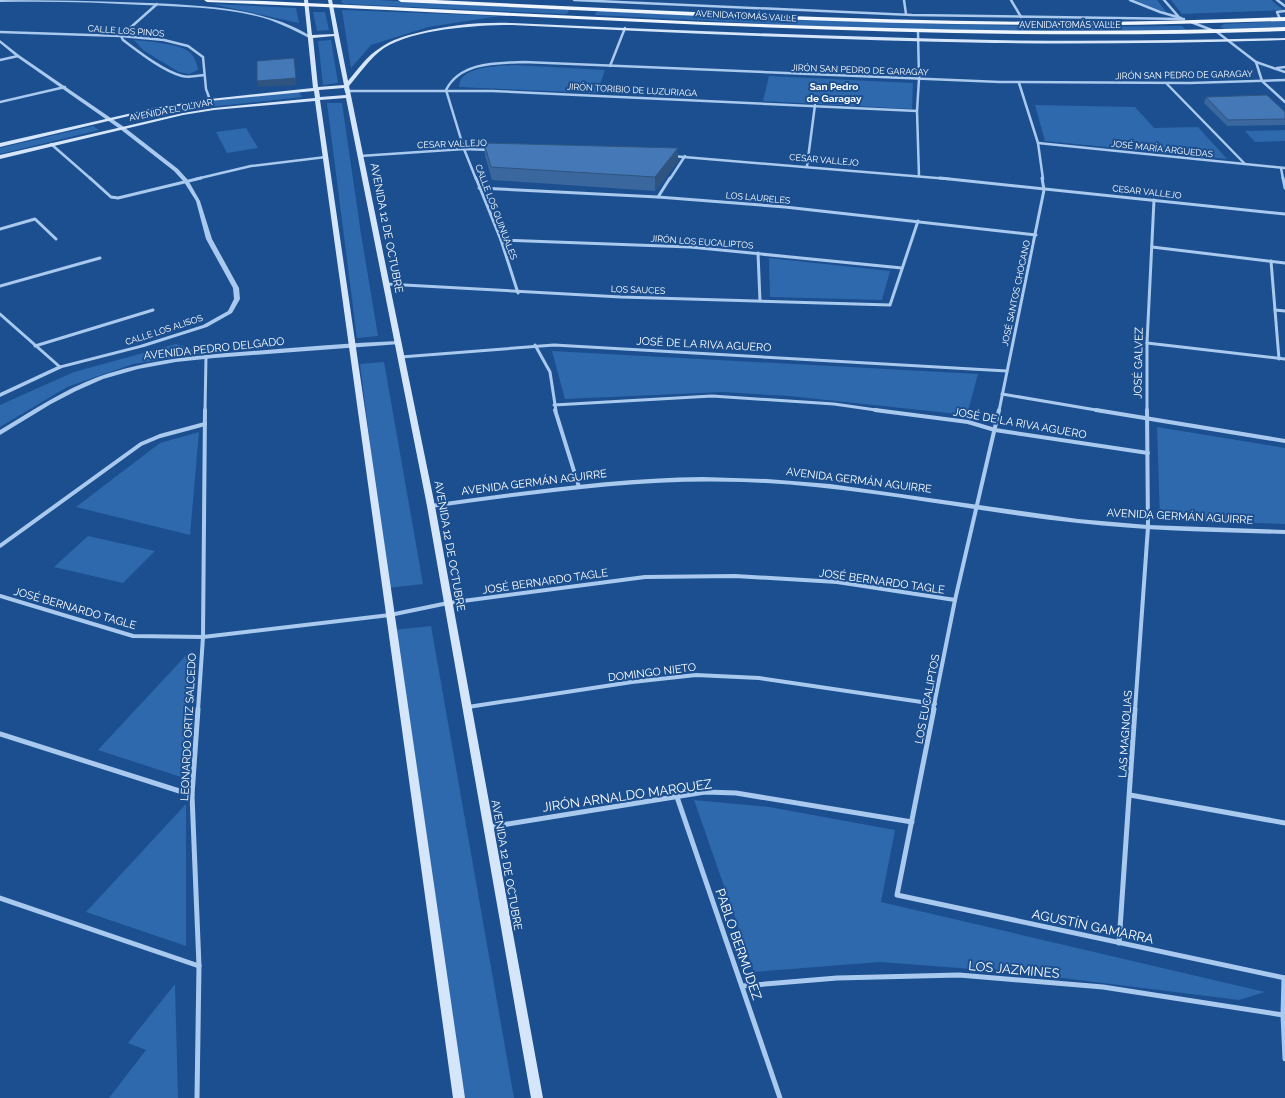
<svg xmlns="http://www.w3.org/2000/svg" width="1285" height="1098" viewBox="0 0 1285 1098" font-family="Raleway,sans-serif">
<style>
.green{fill:#2e69ad}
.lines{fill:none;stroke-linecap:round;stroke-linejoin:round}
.minor-far3{stroke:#a9c9ee;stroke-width:2.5}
.minor-far2{stroke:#a9c9ee;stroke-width:3}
.minor-far1{stroke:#a9c9ee;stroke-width:4}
.minor{stroke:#a9c9ee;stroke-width:5}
.tertiary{fill:#a9c9ee;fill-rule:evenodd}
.secondary{fill:#d6e6fa;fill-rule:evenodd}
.primary{fill:#f0f6ff;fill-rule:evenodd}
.wall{fill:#3a679d}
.shaded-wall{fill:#305480}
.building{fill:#4478b7;stroke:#305480}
.labels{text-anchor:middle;stroke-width:4;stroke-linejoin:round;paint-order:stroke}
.far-street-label{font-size:9px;fill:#fff;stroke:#1b4f8f}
.far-neighbourhood-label{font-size:10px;font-weight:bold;fill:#fff;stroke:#1b4f8f}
.street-label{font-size:11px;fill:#fff;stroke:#1b4f8f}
.near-street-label{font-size:13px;fill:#fff;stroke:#1b4f8f}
</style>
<rect width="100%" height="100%" fill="#1b4f8f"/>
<g class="green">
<polygon points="342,0 377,0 569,10 568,13 564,14 344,4 341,2"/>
<polygon points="1134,0 1157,0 1167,13"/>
<polygon points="1171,0 1271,0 1283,10 1182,14"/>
<polygon points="212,4 296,8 299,23"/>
<polygon points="342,10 500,16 428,27 371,45 351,68"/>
<path d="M600,11C794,19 988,29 1182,26L1186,30L979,31L872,29L595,15L596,12Z"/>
<polygon points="313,12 325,12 329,30 317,31"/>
<polygon points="1285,21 1285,27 1225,29 1220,27 1224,24"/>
<path d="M134,40C146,41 179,44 188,51C194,55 197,63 198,70L189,74L179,72L143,50Z"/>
<polygon points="331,40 338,83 323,85 318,41"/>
<path d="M515,65L605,70L597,93L459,87C459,85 460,80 462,78C472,66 501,66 515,65Z"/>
<polygon points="769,76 913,83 912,109 763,101"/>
<polygon points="299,92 302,97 200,108 134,122 132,116 218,100"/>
<polygon points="327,103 342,103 361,234 378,336 357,338"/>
<polygon points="1035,105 1135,107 1154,128 1198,127 1227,159 1045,141"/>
<polygon points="93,126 99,130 0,154 0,148"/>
<polygon points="246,128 258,148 227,153 216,132"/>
<polygon points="1285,130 1285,141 1255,142 1245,131"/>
<polygon points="769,258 890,271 882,300 770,297"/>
<polygon points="176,344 203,353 133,364 67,387 0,427 0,405 74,372"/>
<polygon points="552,351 978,374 967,415 789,396 722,392 565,399"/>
<polygon points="384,362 423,584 388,588 360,364"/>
<polygon points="1157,427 1285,448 1285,524 1160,520"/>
<polygon points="199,432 190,535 76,507 160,443"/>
<polygon points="88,536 155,551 123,583 54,567"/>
<polygon points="431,626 514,1098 461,1098 393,630"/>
<polygon points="191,650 181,777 98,750"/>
<polygon points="694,800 769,807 895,830 881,902 1265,992 1239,1000 1023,973 880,962 754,972"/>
<polygon points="186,804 186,946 86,912"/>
<polygon points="175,984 178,1098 109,1098 146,1050 128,1043"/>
</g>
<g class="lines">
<g class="minor-far3">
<polyline points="574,0 912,15 1184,19"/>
<polyline points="904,0 906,14"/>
<polyline points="1011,0 1021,17"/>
<polyline points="1130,0 1160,12 1181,18"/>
<polyline points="1164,0 1178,16"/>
<polyline points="1277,0 1285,6"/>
<path d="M157,4L121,36L123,40C139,52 163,71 182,76C189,78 197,76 204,75"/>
<polyline points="1280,19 1277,12 1285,11"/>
<polyline points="1191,22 1217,32 1256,62 1262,81 1285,102"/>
<polyline points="0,32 121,36 164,40 188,46 203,57 206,89 210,100"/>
<polyline points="918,32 919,79 917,111 919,176"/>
<polyline points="0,60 18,56"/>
<polyline points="1256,62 1285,72"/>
<polyline points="610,66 625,28"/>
<polyline points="1277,68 1285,67"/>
<polyline points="1019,83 1038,143 1043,179"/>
<polyline points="1167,84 1245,164"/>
<polyline points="347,91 492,91 917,111"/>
<polyline points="0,102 65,87"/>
<polyline points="1038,143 1285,168"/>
<polyline points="51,144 91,179"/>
<polyline points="360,156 464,149 490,150"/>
<polyline points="672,156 949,179"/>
<polyline points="807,166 815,105"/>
<polyline points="1281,168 1283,179"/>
<polyline points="196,179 251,166 326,157"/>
<path d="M476,179L464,149L446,90C460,62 496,63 524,62L1000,82L1190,83L1285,80"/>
<polyline points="670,179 685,156"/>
</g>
<g class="minor-far2">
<polyline points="90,178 111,197 118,198 201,178"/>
<polyline points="476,178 501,240 518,293"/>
<polyline points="940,178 1285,214"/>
<polyline points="1283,178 1285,188"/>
<polyline points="479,188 658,197 785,207 1036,235"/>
<polyline points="658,197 670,178"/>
<polyline points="0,229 35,219 56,239"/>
<polyline points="501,240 690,247 902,268"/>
<polyline points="1152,247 1285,263"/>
<polyline points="758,253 760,301"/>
<polyline points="1271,261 1279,359"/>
<polyline points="386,284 621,297 890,305 918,221"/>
<polyline points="0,286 100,258"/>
<polyline points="1275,310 1285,311"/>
<polyline points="0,314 60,367"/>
<polyline points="1147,343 1285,359"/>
<polyline points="535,345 550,372 556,411"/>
<polyline points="35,346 153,310"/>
<polyline points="401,357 554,345 1007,371"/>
<polyline points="1002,394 1102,411"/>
<polyline points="554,405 712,396 834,404 883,411"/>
<polyline points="205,411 206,357"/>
<polyline points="999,411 1044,190 1042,178"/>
<polyline points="1147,411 1147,343 1154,200"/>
</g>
<g class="minor-far1">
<polyline points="555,410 579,487"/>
<polyline points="875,410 968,422 995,430 1148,453"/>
<polyline points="1096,410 1285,441"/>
<polyline points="0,546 141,444 160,436 205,424"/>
<polyline points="0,596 133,636 203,637 390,615 448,603 645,577 735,576 837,582 955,600"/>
<polyline points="468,707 632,682 696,675 759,678 935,704"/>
<polyline points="198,710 203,637 205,410"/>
<polyline points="933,710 955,600 999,410"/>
<polyline points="1135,710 1148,527 1147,410"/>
</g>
<g class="minor">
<polyline points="934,709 897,895 1285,978"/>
<polyline points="0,734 192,795"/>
<polyline points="1130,795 1285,823"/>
<polyline points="677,797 780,1098"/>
<polyline points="489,827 705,792 736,793 912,822"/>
<polyline points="0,898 199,966"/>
<polyline points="1119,943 1135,709"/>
<polyline points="1284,978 1283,1015 1285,1059"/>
<polyline points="742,986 837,978 959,975 1103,987 1283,1015"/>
<polyline points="197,1098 199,966 192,795 198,709"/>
</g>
<g class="tertiary">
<path d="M0,0C50,0 100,1 150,3C194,5 240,7 282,22C292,26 303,31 312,37L309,38C296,31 283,25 270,20C229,7 185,7 143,5C95,2 48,1 0,2Z"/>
<polygon points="0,40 19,55 124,127 178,169 188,180 200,201 212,239 239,288 240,299 232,313 207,327 144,347 62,368 0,397 0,393 58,366 140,345 203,325 228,311 234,299 233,288 206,239 196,201 184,182 174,171 120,129 17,57 0,43"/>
<path d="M398,341L400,342V344L214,358L176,362L138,369L103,379L76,391L51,404L0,435V430C32,411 63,390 98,377C148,359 201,355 253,351C301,347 350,343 398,341Z"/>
<path d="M703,477L767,479L830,484L1078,519L1148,525L1285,530V534C1216,532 1147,531 1078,523C967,511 857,486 744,482C639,478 535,494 431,508L428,506L431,504C521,492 611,478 703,477Z"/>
</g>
<path class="secondary" d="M304,0H308L312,35L334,34L328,0H332L348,81C358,69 367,56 380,48C391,40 404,36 417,33C448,25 480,22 512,23C672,30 833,37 994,40C1091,42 1188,40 1285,38V40C1188,43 1091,44 994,43C833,40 672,33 512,25C476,25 414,29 384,48C370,58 360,73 349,86L435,506L543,1098H531L427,506L346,98L320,100L465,1098H453L315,101L214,110L183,115L0,159V155L183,113L214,108L315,98L314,91L210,101L154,110L0,147V143L154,108L210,99L313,88ZM334,36L344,85L318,87L313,38ZM344,88L346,95L320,97L319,90Z"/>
<g class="primary">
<path d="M204,0L264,1C605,16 944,40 1285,27V31C925,44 566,16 207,2Z"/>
<path d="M398,0H435C644,10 853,21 1063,22C1137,22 1211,20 1285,17V21C1211,23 1137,26 1063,25C842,25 621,12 401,2Z"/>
</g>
</g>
<g class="wall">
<polygon points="1206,97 1285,112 1285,125 1227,126 1204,103"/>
<polygon points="484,143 678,161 655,191 492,180 485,156"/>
</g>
<g class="shaded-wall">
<polygon points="294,58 296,85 258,87 257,81"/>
<polygon points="678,148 678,161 655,191 655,177"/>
</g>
<g class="building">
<polygon points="294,58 296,78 257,81 257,61"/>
<polygon points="1267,95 1285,112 1285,119 1228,120 1206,97"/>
<polygon points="484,143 678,148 655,177 491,167"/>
</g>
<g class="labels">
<g class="far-street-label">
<text transform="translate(746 16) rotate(3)" y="3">AVENIDA TOMÁS VALLE</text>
<text x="1070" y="28">AVENIDA TOMÁS VALLE</text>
<text transform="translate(126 31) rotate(4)" y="3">CALLE LOS PINOS</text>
<text transform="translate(860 70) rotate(2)" y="3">JIRÓN SAN PEDRO DE GARAGAY</text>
<text transform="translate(1184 75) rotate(-1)" y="3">JIRÓN SAN PEDRO DE GARAGAY</text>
<text transform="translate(632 90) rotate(3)" y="3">JIRÓN TORIBIO DE LUZURIAGA</text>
<text transform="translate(171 110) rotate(-11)" y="3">AVENIDA EL OLIVAR</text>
<text transform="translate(452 144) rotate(-2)" y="3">CESAR VALLEJO</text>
<text transform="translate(1162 149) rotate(6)" y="3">JOSÉ MARÍA ARGUEDAS</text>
<text transform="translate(824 160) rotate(5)" y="3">CESAR VALLEJO</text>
<text transform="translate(1147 192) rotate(6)" y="3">CESAR VALLEJO</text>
<text transform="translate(758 198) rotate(5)" y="3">LOS LAURELES</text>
<text transform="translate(496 212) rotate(69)" y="3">CALLE LOS QUINUALES</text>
<text transform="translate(702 242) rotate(4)" y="3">JIRÓN LOS EUCALIPTOS</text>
<text transform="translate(638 290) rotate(2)" y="3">LOS SAUCES</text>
<text transform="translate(1016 293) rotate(-78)" y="3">JOSÉ SANTOS CHOCANO</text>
<text transform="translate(164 330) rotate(-18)" y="3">CALLE LOS ALISOS</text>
</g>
<g class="far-neighbourhood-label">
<text x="834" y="90">San Pedro<tspan x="834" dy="12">de Garagay</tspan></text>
</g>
<g class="street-label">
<text transform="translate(387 228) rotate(79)" y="4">AVENIDA 12 DE OCTUBRE</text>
<text transform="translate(704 344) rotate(3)" y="4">JOSÉ DE LA RIVA AGUERO</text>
<text transform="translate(214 348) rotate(-6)" y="4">AVENIDA PEDRO DELGADO</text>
<text transform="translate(1138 363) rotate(-89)" y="4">JOSÉ GALVEZ</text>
<text transform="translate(1020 423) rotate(10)" y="4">JOSÉ DE LA RIVA AGUERO</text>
<text transform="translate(859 480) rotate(7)" y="4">AVENIDA GERMÁN AGUIRRE</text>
<text transform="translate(534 482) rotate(-7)" y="4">AVENIDA GERMÁN AGUIRRE</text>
<text transform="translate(1180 516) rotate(3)" y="4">AVENIDA GERMÁN AGUIRRE</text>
<text transform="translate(450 546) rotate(80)" y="4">AVENIDA 12 DE OCTUBRE</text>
<text transform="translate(545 581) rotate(-8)" y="4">JOSÉ BERNARDO TAGLE</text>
<text transform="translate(882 581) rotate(8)" y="4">JOSÉ BERNARDO TAGLE</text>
<text transform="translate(75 608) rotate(16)" y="4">JOSÉ BERNARDO TAGLE</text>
<text transform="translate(652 672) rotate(-7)" y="4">DOMINGO NIETO</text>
<text transform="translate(927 699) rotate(-79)" y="4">LOS EUCALIPTOS</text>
<text transform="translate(188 727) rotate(-87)" y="4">LEONARDO ORTIZ SALCEDO</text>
<text transform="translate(1125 734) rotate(-86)" y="4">LAS MAGNOLIAS</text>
<text transform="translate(507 865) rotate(80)" y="4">AVENIDA 12 DE OCTUBRE</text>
</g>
<g class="near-street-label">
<text transform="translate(627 795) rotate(-8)" y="5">JIRÓN ARNALDO MARQUEZ</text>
<text transform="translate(1093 926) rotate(12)" y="5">AGUSTÍN GAMARRA</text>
<text transform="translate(739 944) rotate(71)" y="5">PABLO BERMUDEZ</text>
<text transform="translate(1014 969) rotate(5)" y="5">LOS JAZMINES</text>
</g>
</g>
</svg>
